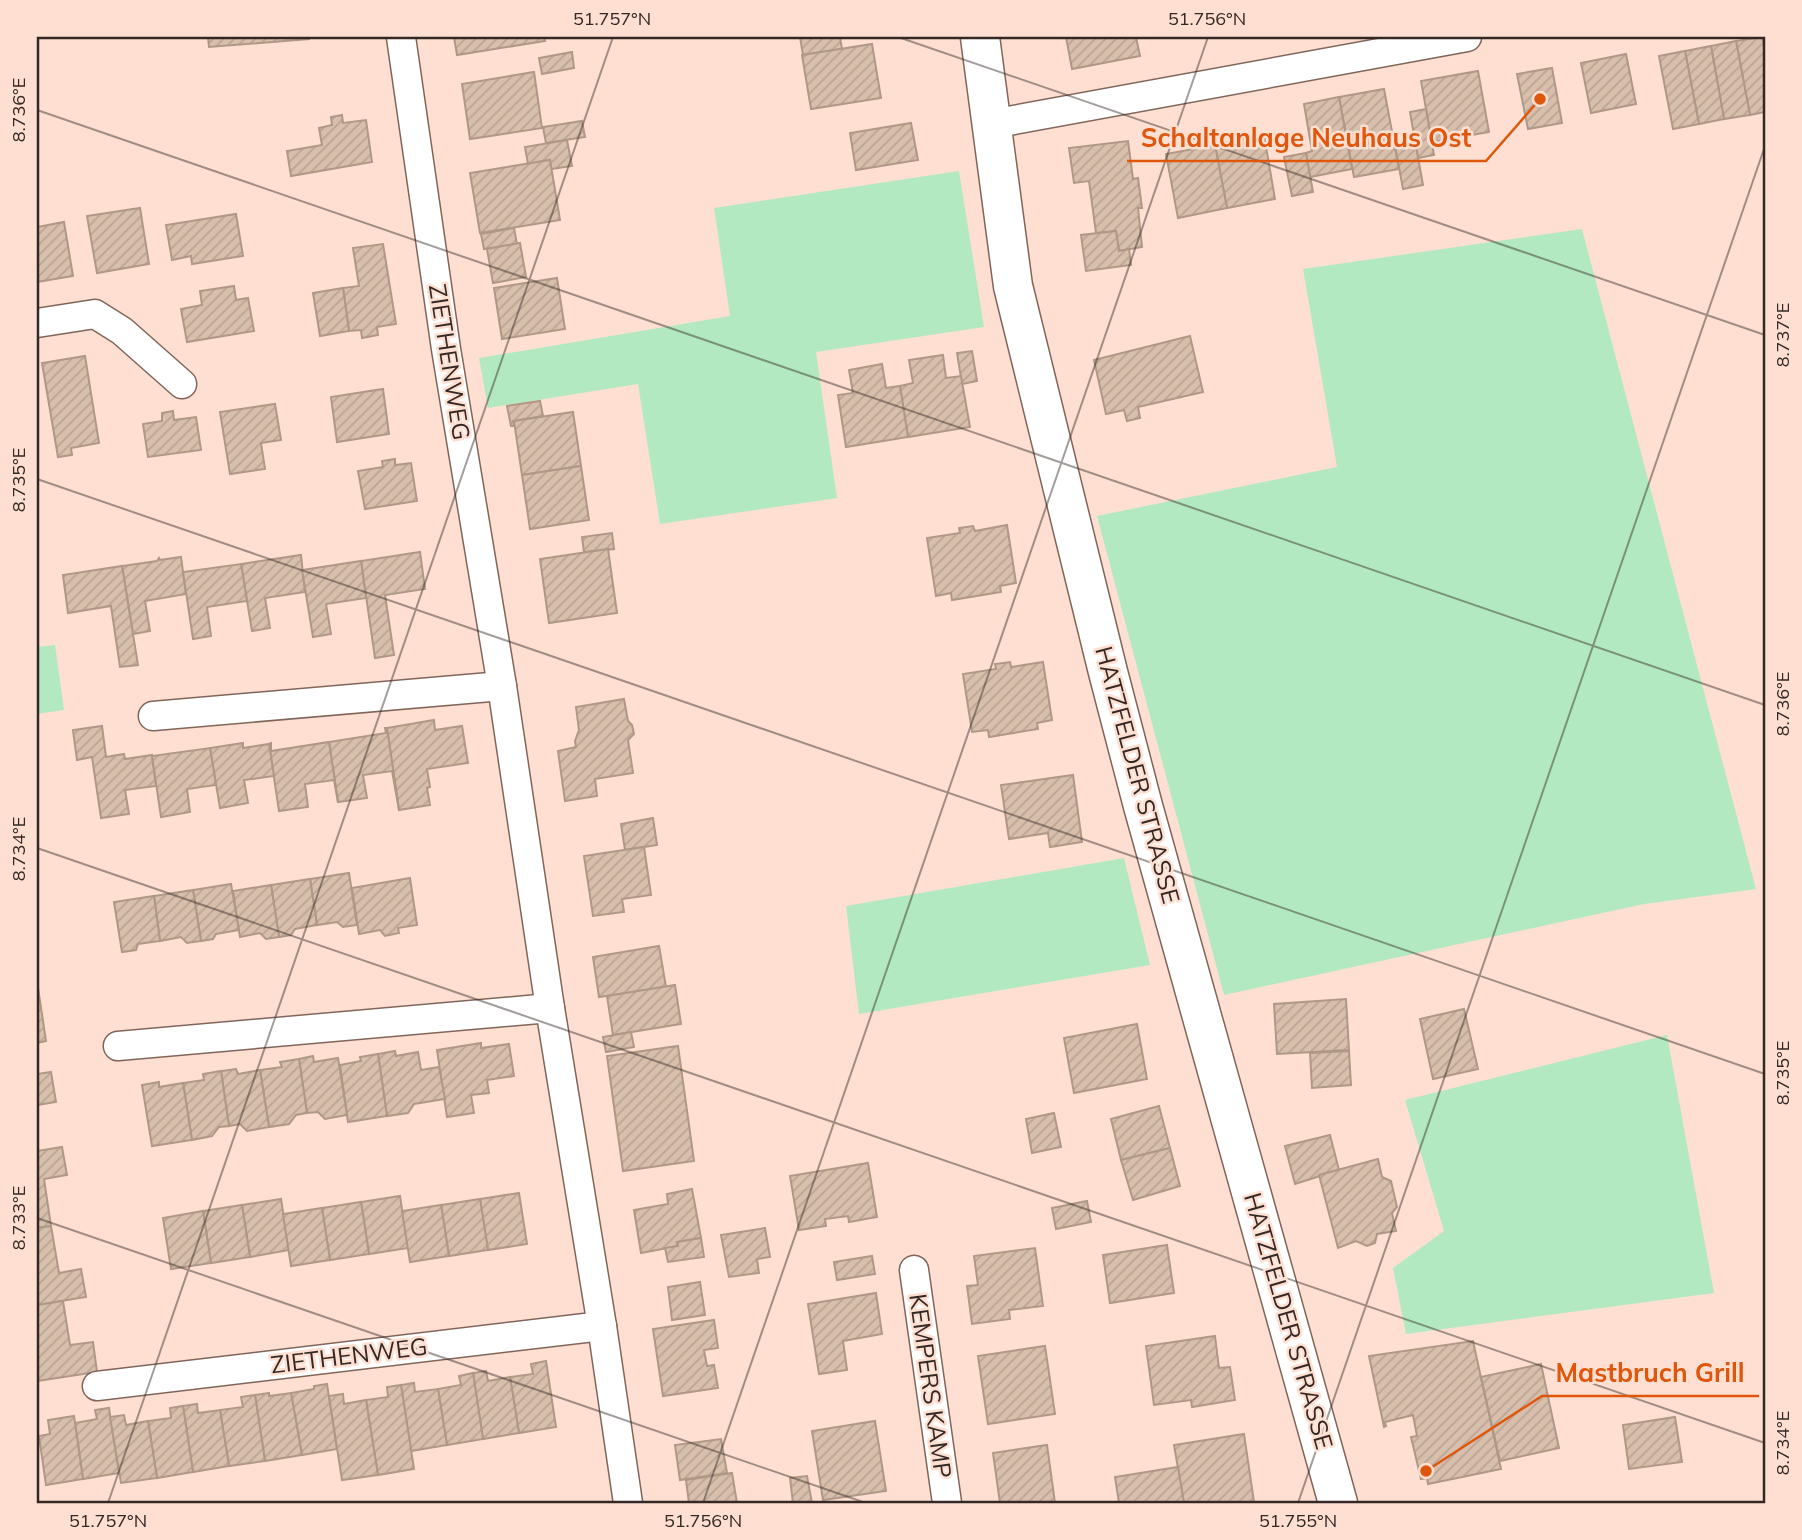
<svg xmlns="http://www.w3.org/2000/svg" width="1802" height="1540" viewBox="0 0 1802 1540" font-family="Mulish,sans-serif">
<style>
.green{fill:#b3e9c0}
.building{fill:url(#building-hatch);stroke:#b09886;stroke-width:2}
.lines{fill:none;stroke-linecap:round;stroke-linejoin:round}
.street-casing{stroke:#80665a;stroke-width:31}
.secondary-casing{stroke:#80665a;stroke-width:41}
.street{stroke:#fff;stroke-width:28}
.secondary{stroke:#fff;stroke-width:38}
.ticks{fill:none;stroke:#342824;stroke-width:2;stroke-opacity:0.45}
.labels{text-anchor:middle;stroke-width:5;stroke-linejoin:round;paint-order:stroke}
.street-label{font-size:24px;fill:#342824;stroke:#fedfd2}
.leader{fill:none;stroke:#df570d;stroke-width:2.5}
.callout-dot{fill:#df570d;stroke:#fedfd2;stroke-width:2.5}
.callout-label{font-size:26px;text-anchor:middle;font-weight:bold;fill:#df570d;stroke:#fedfd2;stroke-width:5;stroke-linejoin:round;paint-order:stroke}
.neatline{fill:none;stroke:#342824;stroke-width:2.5}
.ticks-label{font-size:18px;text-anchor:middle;fill:#342824}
</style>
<defs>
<pattern id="building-hatch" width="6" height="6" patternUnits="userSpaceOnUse" patternTransform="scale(1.75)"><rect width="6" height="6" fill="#d8bfac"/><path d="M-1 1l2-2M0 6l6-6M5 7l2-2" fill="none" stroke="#baa494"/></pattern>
</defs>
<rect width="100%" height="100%" fill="#fedfd2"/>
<g class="green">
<polygon points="959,171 984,327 816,352 837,498 660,524 638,384 488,408 479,358 730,316 714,208"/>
<polygon points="1582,229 1756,889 1644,904 1224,995 1097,516 1337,467 1303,269"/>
<polygon points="55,645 64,710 37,714 37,647"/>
<polygon points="1124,858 1150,965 859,1014 846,906"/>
<polygon points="1667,1035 1714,1293 1406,1334 1393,1268 1444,1231 1405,1100"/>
</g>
<g class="building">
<polygon points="208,37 309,37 309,39 209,47"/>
<polygon points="454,37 544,37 545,41 457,55"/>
<polygon points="800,37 840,37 842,49 803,55"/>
<polygon points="1066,37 1136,37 1140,56 1072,69"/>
<polygon points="1762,37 1765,52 1765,112 1750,115 1736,41"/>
<polygon points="1736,41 1750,115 1724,119 1711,46"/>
<polygon points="872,44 881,98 811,109 802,55"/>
<polygon points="1711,46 1724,119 1699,124 1685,51"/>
<polygon points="1685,51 1699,124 1673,129 1659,56"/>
<polygon points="572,52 574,68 542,74 539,58"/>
<polygon points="1626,54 1636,104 1591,113 1581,63"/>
<polygon points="1552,68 1562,123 1528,129 1517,74"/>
<polygon points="1478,71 1489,132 1432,142 1421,81"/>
<polygon points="534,72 542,128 470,139 462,84"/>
<polygon points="1384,89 1399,169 1354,177 1339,97"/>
<polygon points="1339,97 1352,169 1310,177 1306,153 1312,151 1304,104"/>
<polygon points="1426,109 1434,155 1418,158 1410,112"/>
<polygon points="342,115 343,123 366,120 372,162 291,176 287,151 322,145 319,128 332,125 331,117"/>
<polygon points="582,121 585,137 546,143 543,127"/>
<polygon points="911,123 918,160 856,170 850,133"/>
<polygon points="1264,135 1275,199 1227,208 1215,145"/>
<polygon points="567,140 572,166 551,169 550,160 528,164 525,147"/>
<polygon points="1128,141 1133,179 1138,178 1142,208 1138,208 1142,247 1119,251 1116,231 1096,233 1089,181 1074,183 1069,148"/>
<polygon points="1415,141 1423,185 1403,189 1395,145"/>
<polygon points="1215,145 1227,208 1178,218 1166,154"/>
<polygon points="1306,153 1313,192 1292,196 1284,157"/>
<polygon points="550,160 560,220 480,233 470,173"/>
<polygon points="140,208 149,264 97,273 87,216"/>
<polygon points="236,214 243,256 192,264 191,256 172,260 166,225"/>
<polygon points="64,222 73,276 37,282 37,227"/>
<polygon points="514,228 517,244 484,249 481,234"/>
<polygon points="1116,231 1119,251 1129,249 1131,265 1086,271 1081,235"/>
<polygon points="520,243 526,277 493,283 487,249"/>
<polygon points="383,244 396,324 377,327 378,335 362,338 361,330 349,331 343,288 359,286 353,248"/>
<polygon points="557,278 565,329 502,339 494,288"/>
<polygon points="234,286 236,300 248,298 254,331 187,342 181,309 202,305 200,291"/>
<polygon points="343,288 349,331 320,336 313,293"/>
<polygon points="1190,336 1203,392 1138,407 1140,418 1127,421 1124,410 1106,414 1094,360"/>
<polygon points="972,351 977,381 962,384 957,353"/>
<polygon points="943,355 946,378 961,376 970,427 908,437 900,386 913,383 909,360"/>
<polygon points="85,356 99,443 71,448 72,455 58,457 42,363"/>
<polygon points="882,364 886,388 900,386 908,437 846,447 838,395 853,393 849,370"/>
<polygon points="383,389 389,434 337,442 331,397"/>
<polygon points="540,401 543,416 513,421 514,426 511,426 507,406"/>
<polygon points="275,404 281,440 261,443 265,469 230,474 220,412"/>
<polygon points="173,411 174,420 196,417 201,450 148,457 143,424 162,421 162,413"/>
<polygon points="573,412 581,466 522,475 514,421"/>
<polygon points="395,459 395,465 411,463 417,501 365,509 358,471 383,467 382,461"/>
<polygon points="581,466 589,520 530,529 522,475"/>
<polygon points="1007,525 1016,583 1000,586 1001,592 952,600 951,593 936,596 927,538 960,533 959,528 973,526 975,531"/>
<polygon points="612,533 614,549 584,552 582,537"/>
<polygon points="608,549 617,613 549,623 540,559"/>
<polygon points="420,552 425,589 385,595 394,655 375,658 361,561"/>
<polygon points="301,555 305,592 265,598 270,628 252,631 241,564"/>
<polygon points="181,557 186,594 145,601 150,631 133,634 122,566 157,561 159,558 160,560"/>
<polygon points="361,561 366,598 326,604 331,634 313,637 302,570"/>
<polygon points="241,564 247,601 207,607 211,636 193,639 183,572"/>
<polygon points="122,566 138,665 120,667 111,606 68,613 63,575"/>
<polygon points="1010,662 1011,667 1043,662 1052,720 1037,723 1038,729 989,737 988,730 972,732 963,674 996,669 995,664"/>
<polygon points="624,699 628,721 632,725 634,734 628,740 633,773 595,779 597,796 565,801 558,751 576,747 575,741 579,730 576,707"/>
<polygon points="434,720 435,730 462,726 468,763 427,769 430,787 427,788 430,805 399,810 387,728"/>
<polygon points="102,726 106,757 124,754 125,759 152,755 156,786 125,790 129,814 101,818 92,757 77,760 73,730"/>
<polygon points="385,728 387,728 399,810 392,771 363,775 367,798 338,802 329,742 386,733"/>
<polygon points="329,742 338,802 334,780 305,784 308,807 279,811 269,744 271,743 271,751"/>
<polygon points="243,743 243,748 269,744 274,776 244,780 248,803 220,808 210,748"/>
<polygon points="210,748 216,785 187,789 190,812 161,817 152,756"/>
<polygon points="1073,775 1082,842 1050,847 1048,833 1009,839 1001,785"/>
<polygon points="653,818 657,845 625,850 621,824"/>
<polygon points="644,847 651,895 622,899 624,912 593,916 584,856"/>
<polygon points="349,873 357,925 343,927 337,922 317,925 310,879"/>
<polygon points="410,878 417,925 398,928 399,933 385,936 380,930 359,934 352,888"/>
<polygon points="310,879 317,925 295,929 291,935 279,937 271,885"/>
<polygon points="231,884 239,930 216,934 213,939 201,941 193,890"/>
<polygon points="271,885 279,937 266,939 260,933 240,937 233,891"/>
<polygon points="193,890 201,941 187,943 181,937 160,941 154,896"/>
<polygon points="154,896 160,941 138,944 136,950 122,952 114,902"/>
<polygon points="659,946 666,987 599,997 593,957"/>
<polygon points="37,981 46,1041 37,1043"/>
<polygon points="675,985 681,1024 613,1035 607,996"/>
<polygon points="1346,999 1349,1050 1277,1054 1274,1004"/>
<polygon points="1464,1009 1478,1069 1433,1079 1420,1019"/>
<polygon points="1137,1024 1147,1079 1074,1093 1064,1038"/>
<polygon points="631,1032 634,1047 606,1052 603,1037"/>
<polygon points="481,1043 481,1048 509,1044 514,1076 487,1080 489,1093 471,1095 474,1113 447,1117 437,1050"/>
<polygon points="678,1046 694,1161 623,1171 607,1056"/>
<polygon points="395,1051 396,1056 418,1052 421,1070 439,1067 445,1099 414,1104 408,1113 387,1116 378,1054"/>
<polygon points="1349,1051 1351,1085 1312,1088 1310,1053"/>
<polygon points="378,1054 387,1116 348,1122 340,1065 361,1061 360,1057"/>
<polygon points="313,1056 314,1062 338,1058 347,1115 325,1119 318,1112 307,1113 299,1059"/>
<polygon points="299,1059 307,1113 296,1115 289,1124 269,1127 260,1070 282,1067 280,1062"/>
<polygon points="236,1069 238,1074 260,1070 269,1127 247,1131 240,1124 229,1126 221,1071"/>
<polygon points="221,1071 229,1126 219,1127 212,1136 192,1140 183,1083 204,1080 203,1074"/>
<polygon points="51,1072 56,1102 37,1105 37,1074"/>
<polygon points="159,1082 159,1087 183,1083 192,1140 152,1146 142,1085"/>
<polygon points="1159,1106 1170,1148 1121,1160 1111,1119"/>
<polygon points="1054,1113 1061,1147 1032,1153 1026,1119"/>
<polygon points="1330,1135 1339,1170 1295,1184 1285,1146"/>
<polygon points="62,1147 67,1175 44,1179 51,1226 37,1228 37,1151"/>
<polygon points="1170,1148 1180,1186 1133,1200 1121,1160"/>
<polygon points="1378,1159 1382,1177 1391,1181 1397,1207 1392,1213 1396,1231 1377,1234 1375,1243 1367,1246 1356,1241 1338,1248 1319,1175"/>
<polygon points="868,1163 877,1217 849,1222 848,1216 825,1219 826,1226 799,1230 790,1176"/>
<polygon points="692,1189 701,1238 677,1242 678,1246 641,1253 634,1210 668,1204 667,1194"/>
<polygon points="519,1193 527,1244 488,1250 480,1199"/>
<polygon points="400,1196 408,1248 369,1254 361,1202"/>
<polygon points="281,1199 289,1250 250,1257 242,1205"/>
<polygon points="480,1199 488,1250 449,1256 441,1205"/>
<polygon points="1087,1201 1091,1222 1056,1229 1052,1208"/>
<polygon points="361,1202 369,1254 330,1260 322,1208"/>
<polygon points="242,1205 250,1257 211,1263 203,1211"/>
<polygon points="441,1205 449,1256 410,1262 402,1211"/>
<polygon points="322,1208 330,1260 291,1266 283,1214"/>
<polygon points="203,1211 211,1263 171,1269 163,1218"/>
<polygon points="51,1226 59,1273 81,1269 86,1297 37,1305 37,1228"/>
<polygon points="765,1228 770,1257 757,1259 759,1273 729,1277 721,1235"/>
<polygon points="701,1238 704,1257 668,1262 665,1248 678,1246 677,1242"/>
<polygon points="1167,1245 1174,1293 1110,1303 1103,1255"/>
<polygon points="1035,1248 1043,1306 1009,1310 1010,1319 972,1324 967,1286 978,1285 974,1256"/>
<polygon points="872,1256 875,1274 837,1280 834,1262"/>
<polygon points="700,1282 705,1315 672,1320 668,1287"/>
<polygon points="876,1293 882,1334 843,1341 847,1370 819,1374 808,1304"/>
<polygon points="63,1301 70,1345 93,1342 97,1372 37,1381 37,1305"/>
<polygon points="714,1320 718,1348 704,1350 707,1366 714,1365 718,1388 663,1396 653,1329"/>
<polygon points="1215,1336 1219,1368 1230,1367 1235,1400 1192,1407 1191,1400 1154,1405 1146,1346"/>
<polygon points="1473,1341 1501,1469 1428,1484 1427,1478 1421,1479 1411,1437 1417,1436 1413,1415 1385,1422 1386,1426 1384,1427 1369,1356"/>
<polygon points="1045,1346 1055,1414 988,1424 978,1356"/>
<polygon points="546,1361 556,1427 519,1433 510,1377 533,1374 531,1364"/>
<polygon points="1541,1364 1559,1448 1500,1461 1481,1377"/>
<polygon points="486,1371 488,1381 510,1377 519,1433 483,1439 473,1373"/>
<polygon points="473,1373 483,1439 447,1445 438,1389 461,1385 459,1376"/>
<polygon points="414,1383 415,1392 438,1389 447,1445 411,1451 401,1385"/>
<polygon points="327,1384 337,1449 302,1455 291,1393 314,1389 314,1386"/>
<polygon points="401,1385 414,1469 378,1475 366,1400 388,1397 387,1387"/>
<polygon points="269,1393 269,1396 291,1393 302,1455 265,1461 255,1395"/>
<polygon points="343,1394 344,1404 366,1400 378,1475 342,1480 329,1396"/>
<polygon points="255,1395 265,1461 229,1466 220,1410 243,1407 241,1397"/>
<polygon points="197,1404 198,1413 220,1410 229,1466 193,1472 183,1406"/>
<polygon points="183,1406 193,1472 157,1478 148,1421 171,1418 170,1408"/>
<polygon points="109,1408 119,1473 83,1479 75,1423 97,1419 95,1410"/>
<polygon points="124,1415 126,1425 148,1421 157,1478 121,1483 110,1417"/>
<polygon points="74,1416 83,1479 46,1485 39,1436 50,1434 48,1420"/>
<polygon points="1675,1417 1682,1462 1629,1469 1623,1425"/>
<polygon points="875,1421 886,1491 823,1500 812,1431"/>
<polygon points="1244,1434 1254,1502 1184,1503 1174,1445"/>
<polygon points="721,1439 727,1473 680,1480 675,1445"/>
<polygon points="1047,1445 1055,1503 1000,1503 993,1453"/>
<polygon points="1178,1467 1184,1503 1119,1503 1115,1477"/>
<polygon points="732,1473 737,1503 689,1503 686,1480"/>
<polygon points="807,1476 812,1503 793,1503 790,1478"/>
</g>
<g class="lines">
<g class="street-casing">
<g id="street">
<polyline points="401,37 446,349 502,686 550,1008 602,1326 628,1503"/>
<polyline points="992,124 1467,37"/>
<polyline points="37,323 95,314 122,331 182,384"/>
<polyline points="153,716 502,686"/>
<polyline points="118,1046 550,1008"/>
<polyline points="914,1270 947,1503"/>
<polyline points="97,1386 602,1326"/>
</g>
</g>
<g class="secondary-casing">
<polyline id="secondary" points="980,37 1013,286 1108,672 1143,806 1338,1503"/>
</g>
<use href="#street" class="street"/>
<use href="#secondary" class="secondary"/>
</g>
<path class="ticks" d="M898,37L1765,335M37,110L1765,705M37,479L1765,1074M37,848L1765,1443M37,1218L866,1503M108,1503L613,37M703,1503L1208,37M1298,1503L1765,146"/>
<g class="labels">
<g class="street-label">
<text transform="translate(449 362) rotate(81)" y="8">ZIETHENWEG</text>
<text transform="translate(1137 775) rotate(75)" y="8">HATZFELDER STRASSE</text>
<text transform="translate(1288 1321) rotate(74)" y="8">HATZFELDER STRASSE</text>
<text transform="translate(349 1356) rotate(-7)" y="8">ZIETHENWEG</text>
<text transform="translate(930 1386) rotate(82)" y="8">KEMPERS KAMP</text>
</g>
</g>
<path class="leader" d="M1540 99L1486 161H1127M1426 1471L1542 1396H1759"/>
<g class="callout-dot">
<circle cx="1540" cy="99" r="7"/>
<circle cx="1426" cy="1471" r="7"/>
</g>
<g class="callout-label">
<text x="1306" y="147">Schaltanlage Neuhaus Ost</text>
<text x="1650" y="1382">Mastbruch Grill</text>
</g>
<rect width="1802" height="1540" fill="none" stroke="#fedfd2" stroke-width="77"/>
<rect x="38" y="38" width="1726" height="1464" class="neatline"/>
<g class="ticks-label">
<text x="612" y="25">51.757°N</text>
<text x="1207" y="25">51.756°N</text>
<text transform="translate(19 110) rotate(-90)" y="6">8.736°E</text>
<text transform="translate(1783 335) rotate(-90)" y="6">8.737°E</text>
<text transform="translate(19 480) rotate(-90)" y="6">8.735°E</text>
<text transform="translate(1783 704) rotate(-90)" y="6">8.736°E</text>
<text transform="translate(19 849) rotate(-90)" y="6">8.734°E</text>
<text transform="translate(1783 1073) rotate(-90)" y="6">8.735°E</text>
<text transform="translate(19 1218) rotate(-90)" y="6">8.733°E</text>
<text transform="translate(1783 1443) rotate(-90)" y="6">8.734°E</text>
<text x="108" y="1527">51.757°N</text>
<text x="703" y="1527">51.756°N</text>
<text x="1298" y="1527">51.755°N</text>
</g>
</svg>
